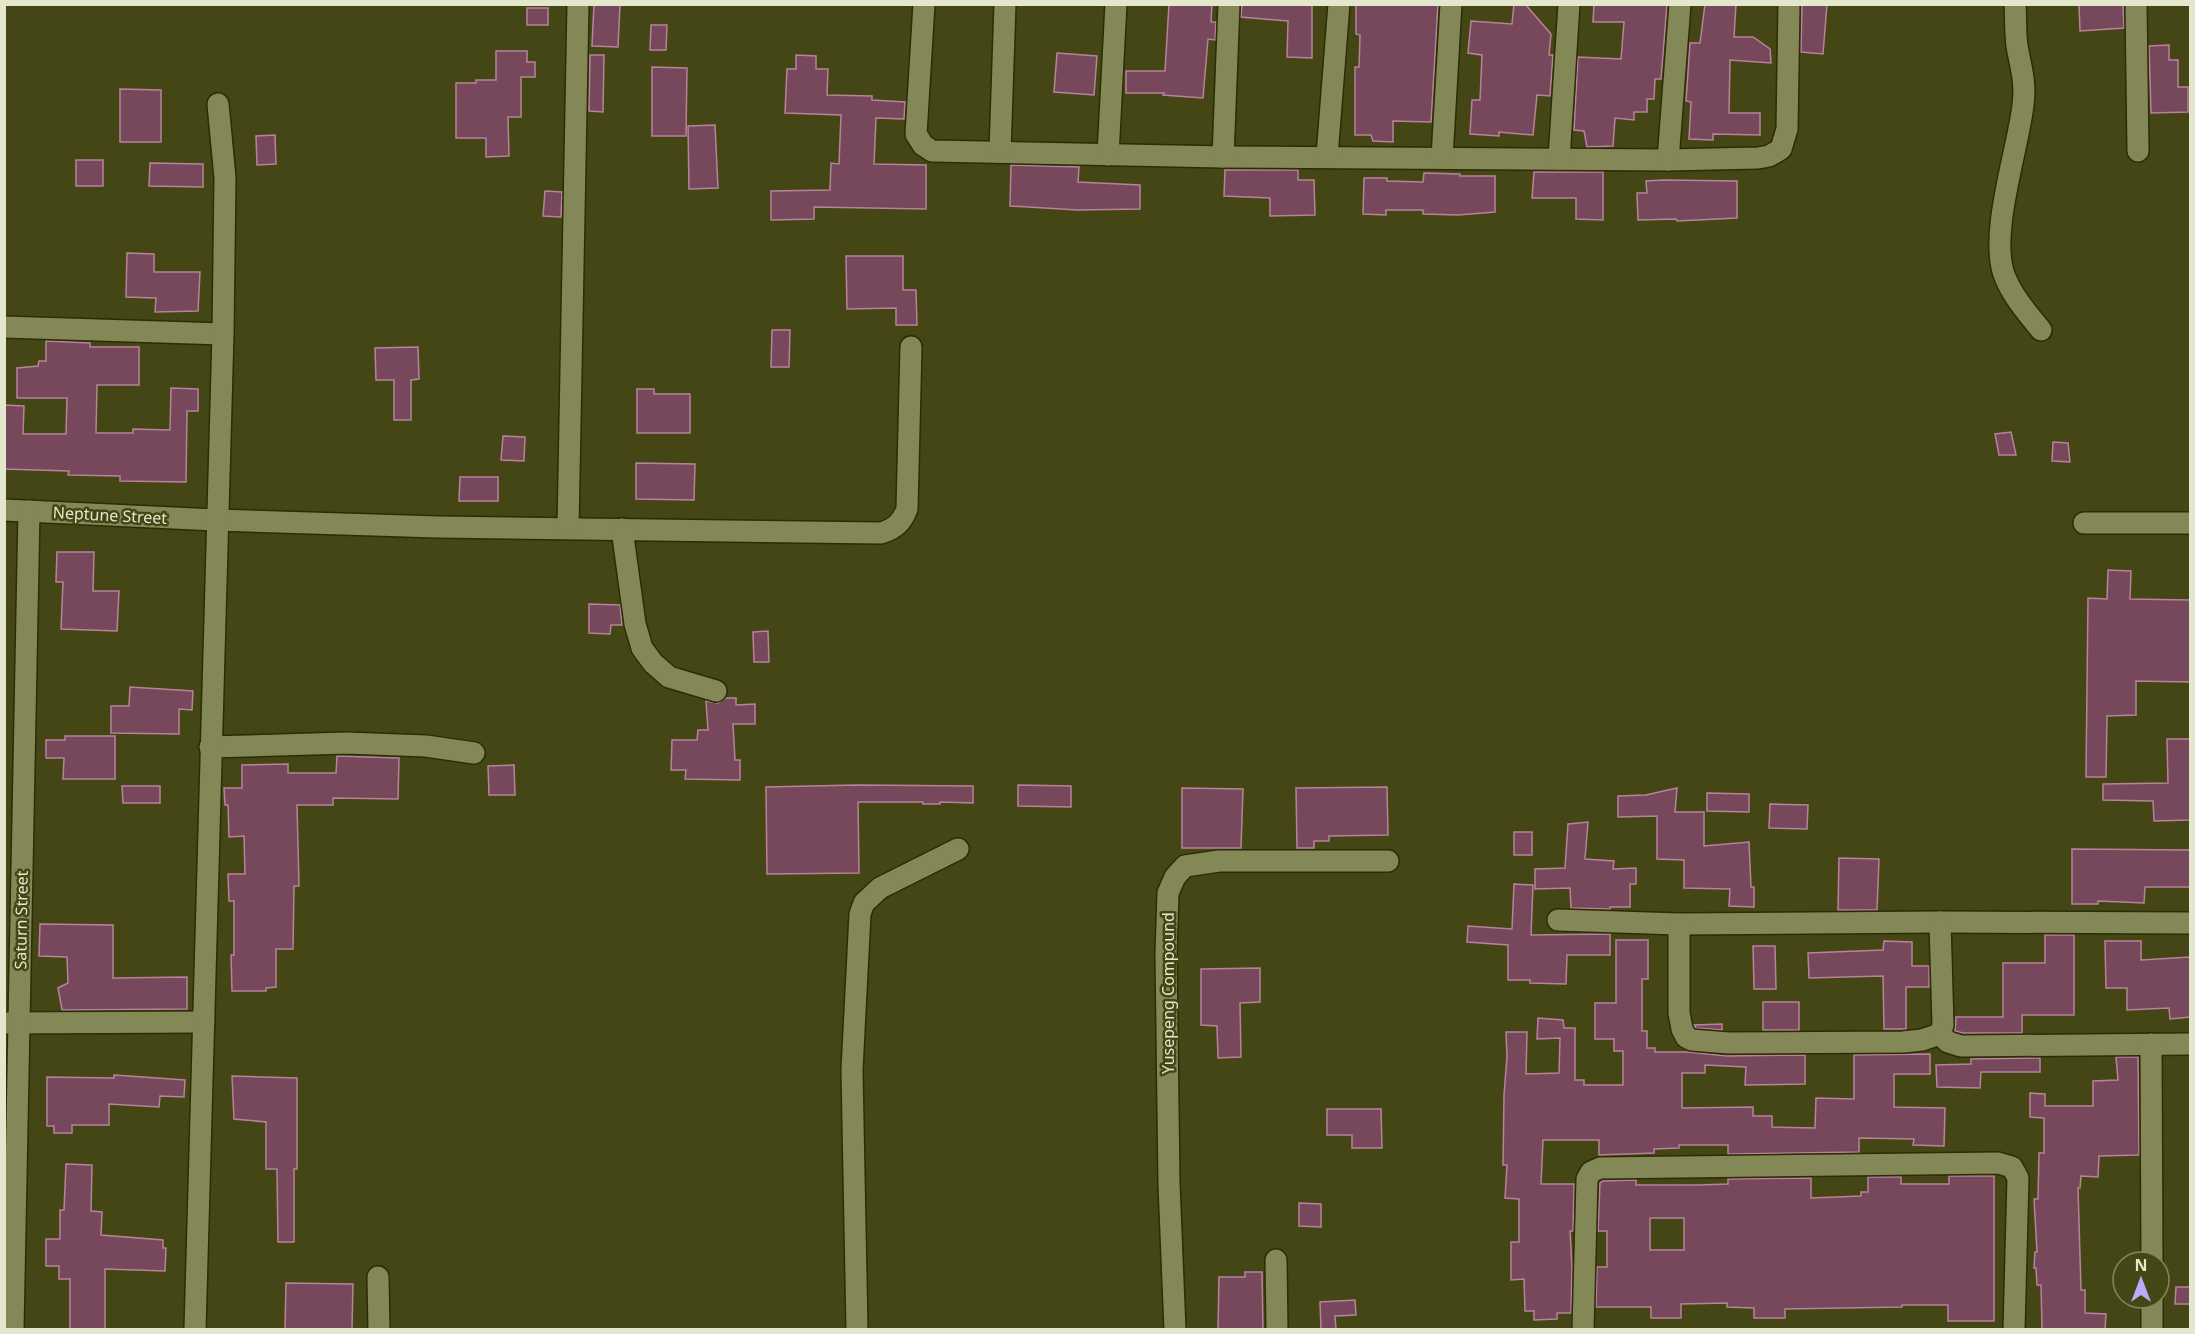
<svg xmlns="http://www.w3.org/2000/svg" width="2195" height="1334" viewBox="0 0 2195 1334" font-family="'Noto Sans',sans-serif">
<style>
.building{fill:#77475c;stroke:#b88399;stroke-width:1.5;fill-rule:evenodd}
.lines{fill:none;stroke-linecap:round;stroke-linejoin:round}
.minor-casing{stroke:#2a2d06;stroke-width:24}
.minor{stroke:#838856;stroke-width:21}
.labels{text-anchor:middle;stroke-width:5;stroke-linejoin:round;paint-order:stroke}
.street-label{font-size:16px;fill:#e3e7cc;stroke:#444715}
</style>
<rect width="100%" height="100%" fill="#444715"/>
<g class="building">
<polygon points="594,4 620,4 618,47 592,46"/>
<polygon points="1169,4 1212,4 1211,22 1216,22 1215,40 1208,39 1203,98 1163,95 1164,93 1126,93 1126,71 1165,71"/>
<polygon points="1242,4 1312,4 1312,58 1287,57 1288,21 1241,17"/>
<polygon points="1356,4 1438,4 1431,122 1393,121 1393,142 1373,141 1371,135 1355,135 1355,67 1359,67 1360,35 1356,34"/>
<polygon points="1514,4 1525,4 1551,34 1549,55 1553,55 1550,96 1537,95 1533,135 1499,132 1499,136 1470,134 1472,100 1480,100 1482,55 1468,53 1471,21 1512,24"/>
<polygon points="1594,4 1667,4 1661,79 1655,79 1654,99 1647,99 1647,112 1634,112 1634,120 1615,118 1613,146 1587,147 1584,131 1574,130 1578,57 1621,59 1624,22 1593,22"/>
<polygon points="1705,4 1736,4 1734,37 1753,37 1770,49 1771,63 1730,60 1729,113 1760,113 1760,135 1713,134 1713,140 1689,139 1691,102 1686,101 1690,43 1700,43"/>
<polygon points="1802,4 1827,4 1823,54 1801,52"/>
<polygon points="2079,4 2123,4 2124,28 2080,31"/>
<rect x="527" y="8" width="21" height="17"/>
<polygon points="651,25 667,25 666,50 650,50"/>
<polygon points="2169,45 2169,60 2178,60 2178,87 2188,87 2188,112 2151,113 2149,46"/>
<polygon points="496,51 527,51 527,62 535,62 535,77 521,77 521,117 508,117 509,156 486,157 486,138 456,138 456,83 476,83 476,80 496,80"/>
<polygon points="1057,53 1097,56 1094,95 1054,92"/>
<polygon points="590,55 604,55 603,112 589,111"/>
<polygon points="796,55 816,56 816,69 828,69 827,95 872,96 872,100 905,102 904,119 876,118 874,164 926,165 926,209 814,207 814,219 771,220 771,191 830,190 831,163 839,164 841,115 785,113 787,69 796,69"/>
<polygon points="652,67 687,68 686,136 652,136"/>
<polygon points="120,89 161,90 161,142 120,142"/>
<polygon points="715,125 718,188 689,189 688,126"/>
<polygon points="275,135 276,164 257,165 256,136"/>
<rect x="76" y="160" width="27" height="26"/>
<polygon points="150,163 203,164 203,187 149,186"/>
<polygon points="1011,165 1079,167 1078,182 1140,185 1140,209 1077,210 1010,206"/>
<polygon points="1225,170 1298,170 1298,180 1314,180 1315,215 1270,216 1270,198 1224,196"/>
<polygon points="1534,172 1603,172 1603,220 1576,219 1576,198 1532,198"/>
<polygon points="1424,173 1460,174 1460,176 1495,176 1495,212 1458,215 1423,214 1423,210 1386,210 1386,215 1363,214 1364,178 1387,178 1387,181 1423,182"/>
<polygon points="1664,180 1737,181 1737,218 1677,221 1676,219 1638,220 1637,193 1647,193 1646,181"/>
<polygon points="545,191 562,192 561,217 543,216"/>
<polygon points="127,253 154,254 154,272 200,272 198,311 155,312 156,298 126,297"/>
<polygon points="846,256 903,256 903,290 916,290 917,325 896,325 896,308 847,309"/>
<polygon points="772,330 790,330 789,367 771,367"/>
<polygon points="46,341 90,343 90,347 139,347 139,385 97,385 96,433 133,433 133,429 170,430 171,388 198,389 198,411 187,411 186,482 120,481 120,476 68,475 69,471 4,469 4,405 24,406 23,434 66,434 67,398 17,398 17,368 38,366 39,361 46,361"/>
<polygon points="418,347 419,379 411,380 411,420 394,420 394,380 376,380 375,348"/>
<polygon points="637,389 654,389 654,394 690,394 690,433 637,433"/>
<polygon points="2011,432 2016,455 1999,455 1995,434"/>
<polygon points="503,436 525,437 524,461 501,460"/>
<polygon points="2053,442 2068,443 2070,462 2052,461"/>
<polygon points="636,463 695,464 694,500 636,499"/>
<polygon points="460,477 498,477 498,501 459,501"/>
<polygon points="57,552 94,552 93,591 119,591 117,631 61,629 63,582 56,582"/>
<polygon points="2108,570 2131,571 2130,599 2190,600 2190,682 2136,681 2136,715 2107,716 2106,777 2086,777 2088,598 2107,599"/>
<polygon points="589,604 620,605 622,625 611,625 610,634 589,633"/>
<polygon points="768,631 769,662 754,662 753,632"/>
<polygon points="130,687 193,691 192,710 179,709 179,734 111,733 111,706 129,706"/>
<polygon points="726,698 736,698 736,705 755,704 755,724 733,724 735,760 740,760 740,780 685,779 686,770 671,770 672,740 697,740 698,730 708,730 706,701 718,703"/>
<polygon points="65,736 115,736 115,779 63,779 64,758 46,758 46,740 65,740"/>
<polygon points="2167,739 2190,739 2190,820 2154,821 2153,801 2103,800 2103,784 2168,783"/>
<polygon points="337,756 399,758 398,799 333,798 333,805 297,805 299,886 294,886 293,949 276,949 276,987 266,988 266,991 232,991 231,955 234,955 234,901 229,901 228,874 245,874 244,836 229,837 228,805 225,805 224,788 242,788 242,765 288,764 288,773 336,773"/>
<polygon points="514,765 515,795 489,795 488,766"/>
<polygon points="857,785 973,786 973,803 940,802 940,804 923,804 923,802 858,802 859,873 767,874 766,787"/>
<polygon points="1018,785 1071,786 1071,807 1018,806"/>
<polygon points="122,786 160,786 160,803 123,803"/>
<polygon points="1387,787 1388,835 1329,836 1329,841 1314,841 1314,848 1297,848 1296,788"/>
<polygon points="1182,788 1243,789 1241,848 1182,848"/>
<polygon points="1677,788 1675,812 1704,812 1704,846 1749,842 1751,887 1754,887 1754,907 1729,906 1730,889 1684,888 1684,860 1657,859 1657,816 1618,817 1618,796 1646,795"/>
<polygon points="1707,793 1749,794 1749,812 1707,811"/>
<polygon points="1770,804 1808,805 1807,829 1769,828"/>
<polygon points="1588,822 1585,859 1614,861 1613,869 1636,868 1636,884 1630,884 1630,907 1610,907 1610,909 1571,908 1570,888 1535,889 1535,869 1565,868 1568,824"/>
<rect x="1514" y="832" width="18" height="23"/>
<polygon points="2072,849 2190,850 2190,887 2145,887 2144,903 2098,901 2098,904 2072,904"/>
<polygon points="1839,858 1879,859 1877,910 1838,910"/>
<polygon points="1514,884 1533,885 1531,935 1610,934 1610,955 1567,955 1566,984 1530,983 1530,980 1508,980 1508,945 1467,942 1468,926 1512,929"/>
<polygon points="40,924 113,925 113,978 187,977 187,1009 62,1010 58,988 68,983 67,957 39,956"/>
<polygon points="2045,935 2074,935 2074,1015 2022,1015 2022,1033 1963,1033 1955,1031 1956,1017 2003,1017 2003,963 2045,963"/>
<polygon points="1616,940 1648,940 1648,979 1642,979 1642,1031 1647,1031 1647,1048 1655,1048 1655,1052 1688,1052 1727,1056 1805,1055 1805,1084 1745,1085 1746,1067 1705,1065 1705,1073 1682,1073 1682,1108 1753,1107 1753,1116 1772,1116 1772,1127 1815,1128 1816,1098 1854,1099 1854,1055 1930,1054 1930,1074 1894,1074 1894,1107 1945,1108 1944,1146 1913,1145 1914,1139 1859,1138 1859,1152 1728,1154 1728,1145 1679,1145 1679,1148 1654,1149 1654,1153 1599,1155 1599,1140 1543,1140 1541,1184 1574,1184 1573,1231 1570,1231 1572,1267 1571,1313 1557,1313 1557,1319 1534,1320 1534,1311 1525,1311 1524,1279 1511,1280 1511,1242 1519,1242 1519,1199 1505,1198 1507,1165 1503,1165 1504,1095 1507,1057 1506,1032 1527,1032 1526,1074 1559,1073 1560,1038 1537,1039 1538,1018 1563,1020 1564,1028 1575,1028 1575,1080 1584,1080 1584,1085 1623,1085 1623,1051 1614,1051 1614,1039 1595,1039 1595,1003 1616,1003"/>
<polygon points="1884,941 1912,942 1912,966 1929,966 1929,987 1906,987 1906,1029 1884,1029 1883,976 1809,978 1808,953 1883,950"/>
<polygon points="2105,941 2141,941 2141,960 2190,957 2190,1017 2170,1019 2169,1008 2127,1010 2127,988 2106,988"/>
<polygon points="1753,946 1775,946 1776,989 1754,989"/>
<polygon points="1260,968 1260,1002 1240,1003 1241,1057 1218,1058 1217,1026 1201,1025 1201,969"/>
<rect x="1763" y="1002" width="36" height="28"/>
<polygon points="1722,1024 1722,1030 1696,1028 1694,1025"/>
<polygon points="2116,1057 2138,1057 2139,1155 2099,1156 2098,1177 2081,1176 2080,1188 2078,1188 2081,1290 2085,1290 2085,1313 2106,1314 2105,1329 2042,1329 2041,1285 2037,1285 2036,1268 2034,1268 2035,1252 2037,1252 2034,1199 2038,1199 2039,1153 2044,1153 2044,1118 2030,1117 2030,1093 2045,1094 2045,1106 2093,1106 2093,1081 2118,1080"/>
<polygon points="2040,1058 2040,1072 1981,1072 1980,1088 1937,1087 1936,1065 1971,1064 1971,1059"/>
<polygon points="114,1075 185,1080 184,1097 160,1096 159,1107 109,1104 109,1125 72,1125 72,1133 54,1133 54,1126 47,1126 47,1077 114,1078"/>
<polygon points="232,1076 297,1078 297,1169 294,1169 294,1242 278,1242 277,1169 266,1169 266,1122 234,1119"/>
<polygon points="1327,1109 1381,1109 1382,1148 1352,1148 1352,1135 1327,1135"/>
<polygon points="66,1164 92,1165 91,1211 102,1212 101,1235 163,1240 163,1248 166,1248 165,1271 105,1269 105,1329 70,1329 70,1279 59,1279 59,1266 46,1266 46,1239 60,1239 60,1210 64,1210"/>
<path d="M1949,1176H1994V1321H1948V1305H1902V1307L1785,1309V1318H1754V1308L1727,1307V1303L1681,1304V1318H1651V1307H1596L1597,1267H1607V1231H1598L1600,1183L1603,1181L1636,1180V1185H1698L1728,1184V1179L1811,1178V1198L1861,1196V1192H1868V1177H1901V1184H1949ZM1650,1218H1684V1250H1650Z"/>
<polygon points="1299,1203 1321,1204 1321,1227 1299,1226"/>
<polygon points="1245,1272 1262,1272 1263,1329 1218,1329 1219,1277 1245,1277"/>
<polygon points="286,1283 353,1284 352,1329 285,1329"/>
<polygon points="2176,1287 2190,1287 2190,1304 2175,1304"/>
<polygon points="1355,1300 1356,1315 1335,1316 1336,1329 1321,1329 1320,1302"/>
</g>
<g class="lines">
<g class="minor-casing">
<g id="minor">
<polyline points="924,4 916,134 923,145 932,151 1223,157 1668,160 1758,158 1769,156 1781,149 1787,129 1789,4"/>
<path d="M2015,4C2016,18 2015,32 2017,46C2021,68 2026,82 2023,105C2018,150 1988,236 2005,277C2013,297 2028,314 2041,330"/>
<polyline points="2136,4 2138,151"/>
<polyline points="1000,152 1005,4"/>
<polyline points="1108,155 1116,4"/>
<polyline points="1327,156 1339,4"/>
<polyline points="1223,157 1229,4"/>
<polyline points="1442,158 1451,4"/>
<polyline points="1559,159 1569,4"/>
<polyline points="1668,160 1680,4"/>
<polyline points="4,327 223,334"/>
<path d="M4,510L216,520L438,527L881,533C895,529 902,522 907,509L911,347"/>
<polyline points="2084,523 2190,523"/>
<polyline points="568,528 578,4"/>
<polyline points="622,529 635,624 642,648 653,663 669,677 716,691"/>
<polyline points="210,747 346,743 426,746 474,753"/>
<polyline points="1558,920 1679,924 1940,922 2190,923"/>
<polyline points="1679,924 1679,1013 1682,1029 1686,1037 1692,1040 1728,1043 1903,1042 1922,1040 1940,1034 1943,1025 1940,922"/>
<polyline points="6,1023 204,1022"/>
<polyline points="1940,1034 1948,1042 1961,1046 2190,1044"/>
<polyline points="2151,1044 2152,1262"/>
<polyline points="1276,1260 1277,1330"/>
<polyline points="378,1277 379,1330"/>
<polyline points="2152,1298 2152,1330"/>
<polyline points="13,1330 29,511"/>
<polyline points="195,1330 223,334 225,178 218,104"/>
<polyline points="857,1330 852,1070 860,914 864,903 880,888 958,849"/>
<polyline points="1175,1330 1169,1184 1166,954 1168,893 1175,877 1185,866 1219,861 1388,861"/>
<polyline points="1583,1330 1587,1179 1591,1172 1600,1168 1998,1163 2012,1167 2018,1178 2014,1330"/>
</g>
</g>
<use href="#minor" class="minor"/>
</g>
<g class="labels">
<g class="street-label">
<text transform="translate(110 515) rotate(3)" y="6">Neptune Street</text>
<text transform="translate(21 920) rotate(-89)" y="6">Saturn Street</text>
<text transform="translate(1168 993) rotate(-90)" y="6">Yusepeng Compound</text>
</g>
</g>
<rect width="2195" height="1334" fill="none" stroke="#e3e7cc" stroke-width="12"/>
<g transform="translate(2141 1280)"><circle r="28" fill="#444715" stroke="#84875e" stroke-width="1.5"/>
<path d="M0-4.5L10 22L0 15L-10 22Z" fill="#baaaf7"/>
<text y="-9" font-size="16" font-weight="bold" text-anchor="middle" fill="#e3e7cc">N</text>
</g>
</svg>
